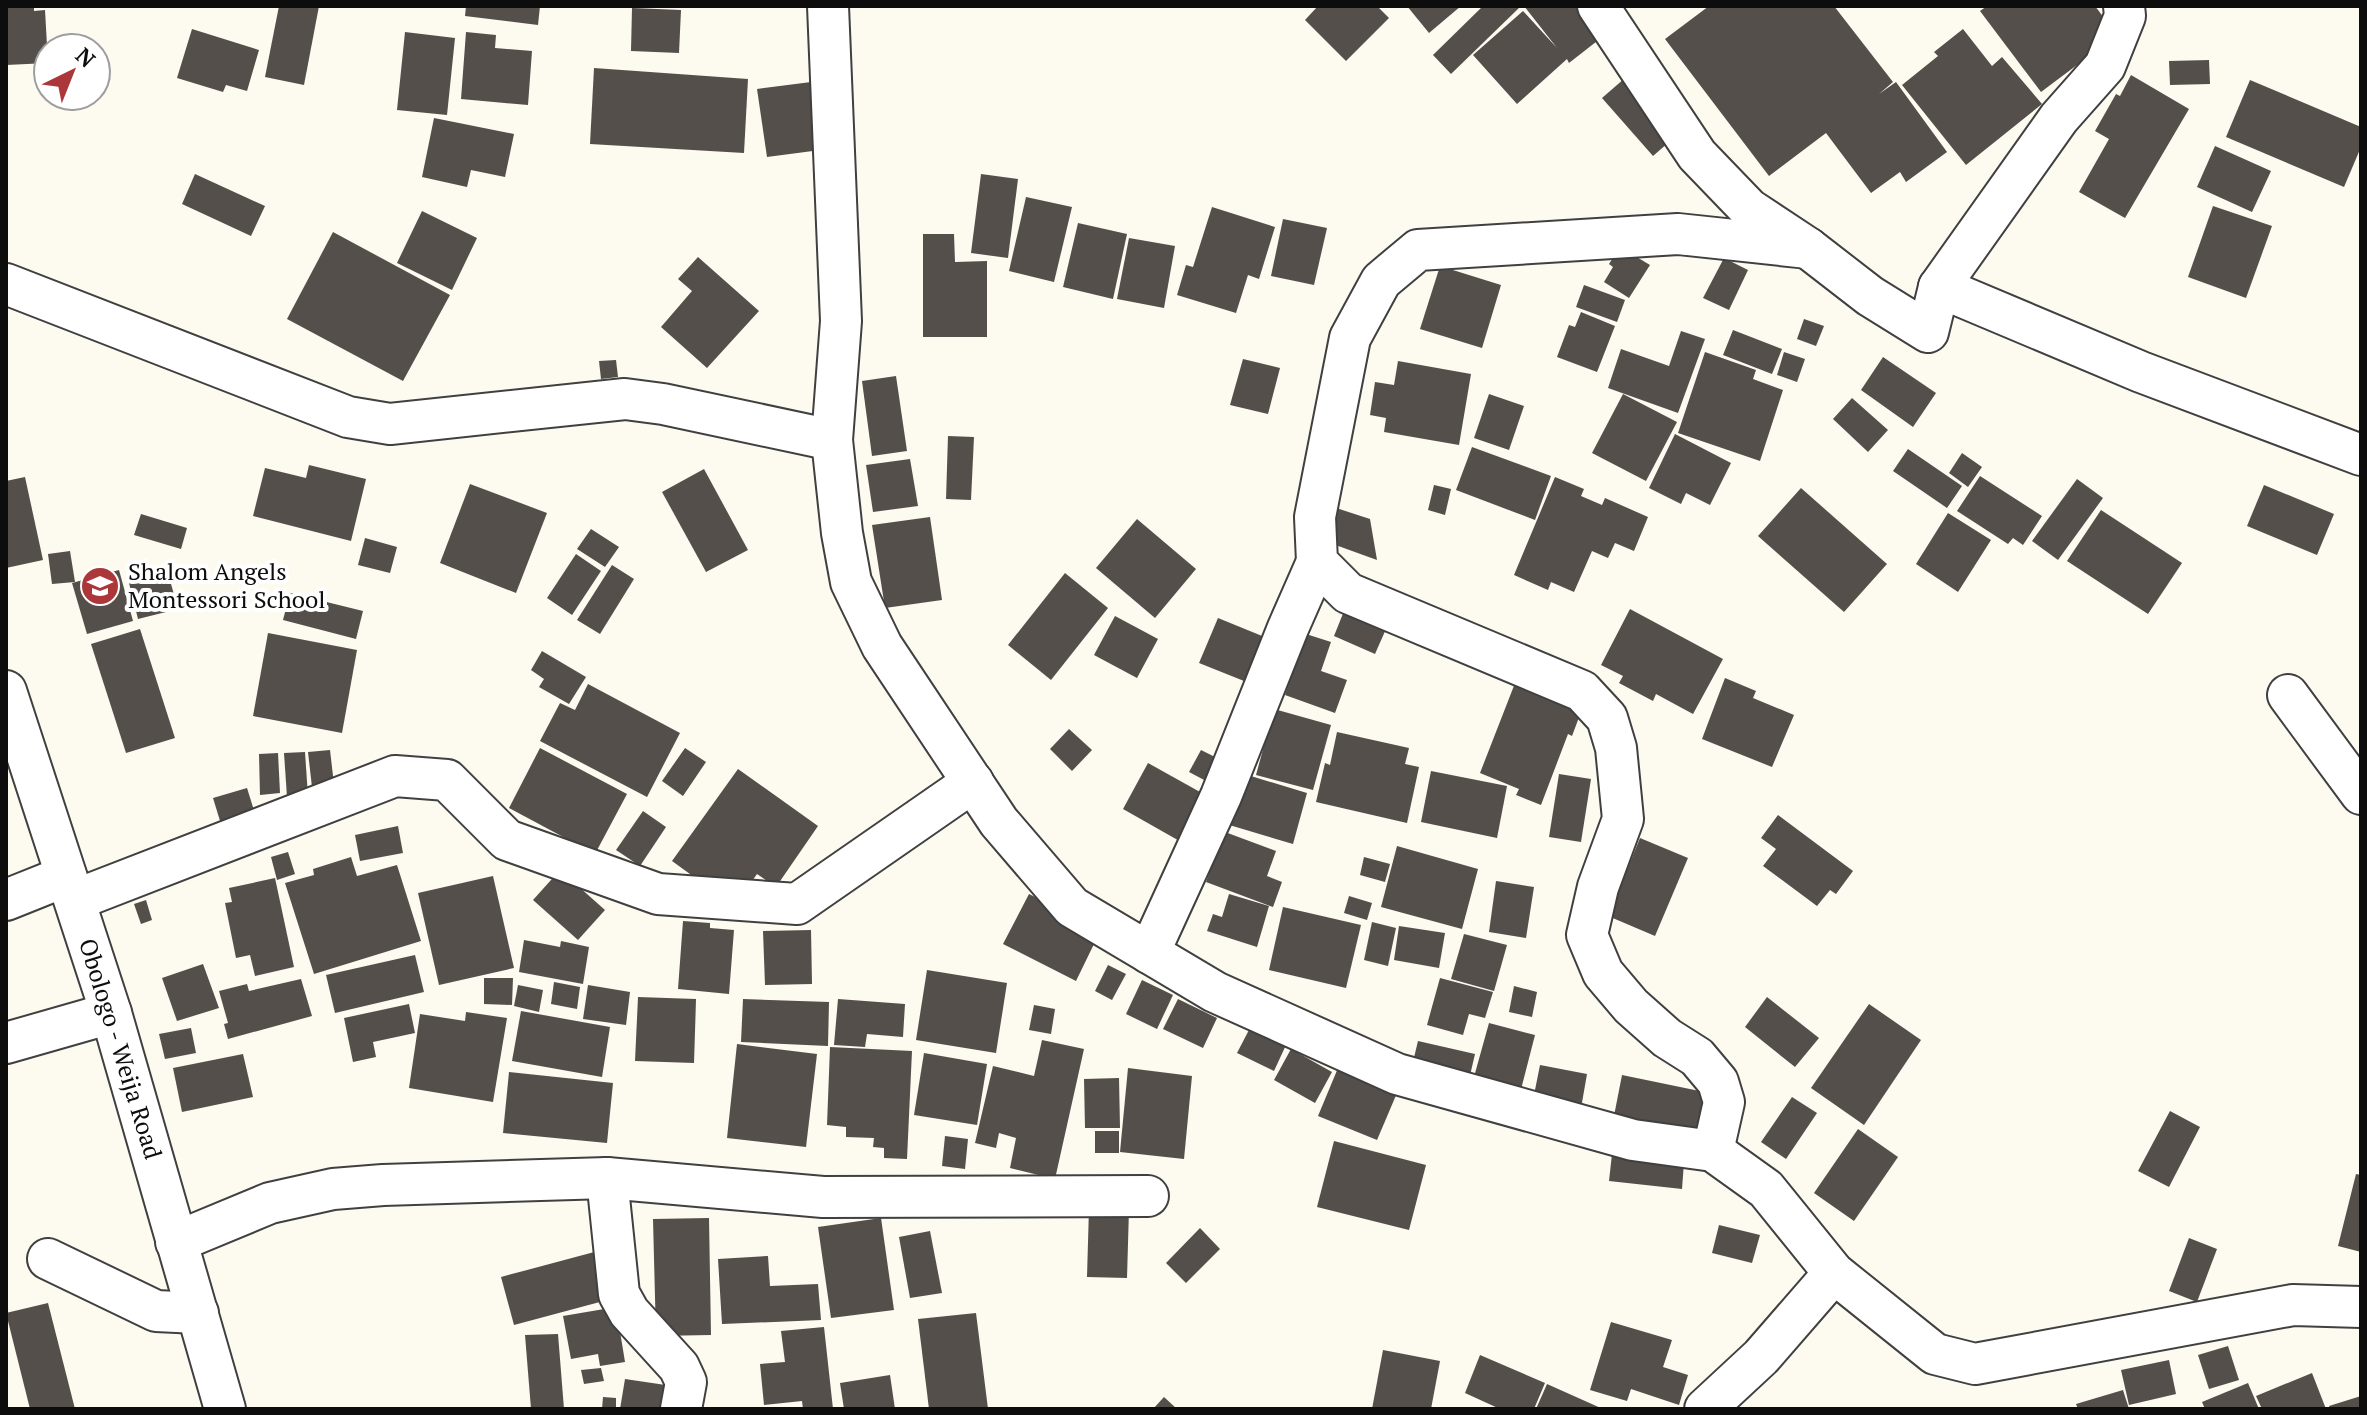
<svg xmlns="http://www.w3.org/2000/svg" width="2367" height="1415" viewBox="0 0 2367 1415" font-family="'PT Serif',serif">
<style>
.building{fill:#544f4b}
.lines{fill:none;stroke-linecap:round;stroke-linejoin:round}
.minor-casing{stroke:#404040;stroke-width:44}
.minor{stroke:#fff;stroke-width:40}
.labels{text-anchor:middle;stroke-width:8;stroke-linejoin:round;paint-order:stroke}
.poi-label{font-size:24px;fill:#0d0d0d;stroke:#fff;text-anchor:start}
.street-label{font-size:24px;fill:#0d0d0d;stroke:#fff}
</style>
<rect width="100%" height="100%" fill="#fdfaef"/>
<g class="building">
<polygon points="6,6 34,6 34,11 45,10 48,63 6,65"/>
<polygon points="279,6 319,6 304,85 265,77"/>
<polygon points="466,6 540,6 538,25 465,16"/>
<polygon points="1318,6 1377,6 1389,18 1346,61 1305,20"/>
<polygon points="1407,6 1461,6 1429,33"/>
<polygon points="1483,6 1521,6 1451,74 1433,55"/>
<polygon points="1524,6 1575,6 1601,38 1569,63 1567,59 1517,104 1473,55 1523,11 1557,48"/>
<polygon points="1709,6 1834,6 1893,82 1879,94 1896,82 1947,152 1906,182 1900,172 1871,193 1826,133 1769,176 1665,39"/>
<polygon points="1987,6 2095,6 2117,35 2041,92 1980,11"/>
<polygon points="632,8 681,10 679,53 631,51"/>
<polygon points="192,29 259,50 247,91 226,85 223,92 177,78"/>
<polygon points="1963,29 1992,66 2002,57 2042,104 1966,165 1902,85 1938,56 1934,52"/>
<polygon points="405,32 455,38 447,115 397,110"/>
<polygon points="466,32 496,35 495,48 532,51 528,105 461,99"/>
<polygon points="2209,60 2210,84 2170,85 2169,61"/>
<polygon points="594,68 748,79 744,153 590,144"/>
<polygon points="2131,75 2189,109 2125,218 2079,192 2109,139 2095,131 2116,94 2120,96"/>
<polygon points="1625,78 1676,136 1653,156 1602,98"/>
<polygon points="2250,80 2361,127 2361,147 2344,187 2226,137"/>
<polygon points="819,81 828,149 767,157 757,89"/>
<polygon points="434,118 514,134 505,177 471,170 467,187 422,177"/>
<polygon points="2215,146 2271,171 2252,212 2197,187"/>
<polygon points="195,174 265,206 251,236 182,204"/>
<polygon points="981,174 1018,179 1008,258 971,253"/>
<polygon points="1026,197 1072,207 1054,282 1009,271"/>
<polygon points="2213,206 2272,226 2246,298 2188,277"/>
<polygon points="1212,207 1275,227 1259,279 1248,275 1236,313 1177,295 1186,265 1193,267"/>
<polygon points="422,211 477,238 452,290 397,263"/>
<polygon points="1283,219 1327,228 1314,285 1271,276"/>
<polygon points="1078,223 1127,234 1113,299 1063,287"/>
<polygon points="333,232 450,295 403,381 287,319"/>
<polygon points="923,234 954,234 955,262 987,261 987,337 923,337"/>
<polygon points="1129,238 1175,246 1164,308 1117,299"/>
<polygon points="1620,247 1650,265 1629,298 1604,282 1613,267 1609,264"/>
<polygon points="698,257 759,311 707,368 661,327 692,291 678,279"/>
<polygon points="1724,258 1748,270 1729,310 1703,298"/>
<polygon points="1440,266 1501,285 1482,348 1420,329"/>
<polygon points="1584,285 1625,300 1617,322 1576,307"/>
<polygon points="1581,312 1615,326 1597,372 1557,357 1569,325 1575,327"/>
<polygon points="1804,319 1824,326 1816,346 1797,339"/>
<polygon points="1733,330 1782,349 1772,374 1723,355"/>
<polygon points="1681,331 1705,339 1678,413 1608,388 1621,349 1669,366"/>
<polygon points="1705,352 1756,370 1753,379 1783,390 1760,461 1678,433"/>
<polygon points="1784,352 1805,359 1797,382 1777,375"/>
<polygon points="1883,357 1936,393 1913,427 1861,390"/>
<polygon points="1243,359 1280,368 1268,414 1230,405"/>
<polygon points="616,360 618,377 601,379 599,361"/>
<polygon points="1398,361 1471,374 1459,445 1384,432 1386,418 1370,415 1375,382 1394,385"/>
<polygon points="896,376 907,451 872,456 862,381"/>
<polygon points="1489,394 1524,406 1509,450 1474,438"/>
<polygon points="1623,394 1677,422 1646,481 1592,453"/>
<polygon points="1852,398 1888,430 1868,452 1833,419"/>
<polygon points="1675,434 1731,463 1710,505 1686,493 1681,504 1649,488"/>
<polygon points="948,436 974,437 971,500 946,499"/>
<polygon points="1472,447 1551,476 1535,520 1456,490"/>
<polygon points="1908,449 1962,486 1947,508 1893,471"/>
<polygon points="1962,453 1982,467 1968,487 1949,473"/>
<polygon points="910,459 918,506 873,512 866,465"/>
<polygon points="309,465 366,479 351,541 253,516 265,468 306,478"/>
<polygon points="704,469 748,550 706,572 662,492"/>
<polygon points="1980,476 2042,516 2023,545 2013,538 2008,544 1957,511"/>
<polygon points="25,477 43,560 6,568 6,481"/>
<polygon points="1555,477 1584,489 1581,496 1602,505 1605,498 1648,517 1634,551 1615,543 1608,558 1592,551 1574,592 1551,582 1548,590 1514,575"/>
<polygon points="2077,479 2103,498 2058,560 2032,541"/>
<polygon points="470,484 547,513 516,593 440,563"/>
<polygon points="1434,485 1451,489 1445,515 1428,510"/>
<polygon points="2264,485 2334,514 2317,555 2247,526"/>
<polygon points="1801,488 1887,564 1844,612 1758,536"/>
<polygon points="1327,505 1370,519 1377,560 1330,543"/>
<polygon points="2101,510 2182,563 2148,614 2067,561"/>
<polygon points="1948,513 1991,540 1958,592 1916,564"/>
<polygon points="141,514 187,528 181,549 134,535"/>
<polygon points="930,517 942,600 885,608 872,525"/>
<polygon points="1137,519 1196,569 1155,618 1096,568"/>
<polygon points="591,529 619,547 605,567 577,549"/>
<polygon points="365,538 397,547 390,573 358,565"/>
<polygon points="70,551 75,582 52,584 48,554"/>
<polygon points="576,554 601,571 572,615 547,598"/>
<polygon points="612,565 634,579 600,634 577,620"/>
<polygon points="119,570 133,621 87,634 72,583"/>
<polygon points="168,573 178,609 138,619 129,583"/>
<polygon points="1065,573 1108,608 1051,680 1008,645"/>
<polygon points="290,593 363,611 356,639 283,620"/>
<polygon points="1630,609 1723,659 1693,714 1656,694 1653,701 1619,683 1623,676 1601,665"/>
<polygon points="1344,611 1386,629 1375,654 1334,636"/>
<polygon points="1115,616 1158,639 1137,678 1094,655"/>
<polygon points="1218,618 1267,638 1249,683 1199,663"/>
<polygon points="140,629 175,738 126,753 91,644"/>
<polygon points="268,633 357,650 342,733 253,716"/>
<polygon points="1306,634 1331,642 1321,671 1347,680 1335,713 1285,695"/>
<polygon points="542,651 586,677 569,704 539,687 544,679 531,670"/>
<polygon points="1517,678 1584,704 1572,736 1568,734 1541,805 1516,795 1519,789 1480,773"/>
<polygon points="1725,678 1756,691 1753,698 1794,715 1772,767 1702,739"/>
<polygon points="588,684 680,733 647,797 540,741 560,703 575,710"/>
<polygon points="1274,709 1331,725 1313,790 1256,775"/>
<polygon points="1069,729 1092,750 1072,771 1050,749"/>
<polygon points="1337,732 1409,748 1405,764 1419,767 1407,823 1316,802 1325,763 1330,765"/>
<polygon points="540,748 627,794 595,854 509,808"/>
<polygon points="685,748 706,762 683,796 662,781"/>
<polygon points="330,750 335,793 313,796 308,752"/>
<polygon points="1201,750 1221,760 1208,782 1189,772"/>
<polygon points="305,752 308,796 287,797 284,753"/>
<polygon points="278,753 280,793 260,795 259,754"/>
<polygon points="1148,763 1209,797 1183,843 1123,809"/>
<polygon points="738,769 818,826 776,887 757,874 743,894 720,878 712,890 672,861"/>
<polygon points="1431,771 1507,786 1497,838 1421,822"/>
<polygon points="1241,773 1307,793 1293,844 1226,824"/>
<polygon points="1559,774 1591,779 1581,842 1549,837"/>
<polygon points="247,788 258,823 224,834 213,798"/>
<polygon points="643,811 666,827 640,866 616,850"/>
<polygon points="1778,815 1853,871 1836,894 1830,890 1817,906 1763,866 1776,849 1761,838"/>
<polygon points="398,826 403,853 360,861 355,835"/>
<polygon points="1225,832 1276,851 1267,876 1282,882 1273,907 1206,882"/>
<polygon points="1640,838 1688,858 1655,936 1608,916"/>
<polygon points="1397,846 1478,869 1462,929 1381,907"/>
<polygon points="288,852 295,874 277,880 271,857"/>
<polygon points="351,857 357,876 397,865 421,941 314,974 285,883 314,875 313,869"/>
<polygon points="1364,857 1390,864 1385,882 1360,875"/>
<polygon points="560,870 605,910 578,940 533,900"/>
<polygon points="493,876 514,968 439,985 418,893"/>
<polygon points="275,878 294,967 255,976 250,955 236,958 225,903 232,902 229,888"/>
<polygon points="1496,881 1534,887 1526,938 1489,932"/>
<polygon points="1029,894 1084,921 1077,935 1094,944 1076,981 1003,944"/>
<polygon points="1229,894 1269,906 1257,947 1207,931 1213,914 1222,917"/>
<polygon points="1349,896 1372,903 1367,920 1344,913"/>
<polygon points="146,900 152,920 141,924 134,904"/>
<polygon points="1283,907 1361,925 1346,988 1269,970"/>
<polygon points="683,921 710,923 710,928 734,930 729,994 678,989"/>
<polygon points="1372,922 1396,928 1388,966 1364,960"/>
<polygon points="1399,926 1445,933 1439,968 1394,960"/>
<polygon points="811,930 812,984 765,985 763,931"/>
<polygon points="1464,934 1507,945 1494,991 1451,979"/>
<polygon points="524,940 560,947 561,941 589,947 583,984 519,972"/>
<polygon points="415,955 424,992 335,1013 326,975"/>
<polygon points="203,964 219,1008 177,1021 162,978"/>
<polygon points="1108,965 1126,974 1112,1000 1095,991"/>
<polygon points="927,970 1007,983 996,1053 916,1040"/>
<polygon points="484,978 513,978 512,1005 484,1004"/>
<polygon points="1440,978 1493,992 1485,1018 1469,1014 1463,1035 1427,1025"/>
<polygon points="301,979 312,1016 228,1039 224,1024 228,1023 219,991 247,984 249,991"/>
<polygon points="1142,980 1173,995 1157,1029 1126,1014"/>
<polygon points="554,982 580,987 577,1009 551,1004"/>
<polygon points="518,985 543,990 539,1012 514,1006"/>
<polygon points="588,985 630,992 626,1025 583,1019"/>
<polygon points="1514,986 1537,992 1532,1017 1509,1012"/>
<polygon points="638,997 696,999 694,1063 635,1061"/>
<polygon points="1767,997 1819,1038 1795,1067 1745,1027"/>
<polygon points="743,999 829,1002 828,1046 741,1042"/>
<polygon points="838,999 905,1004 903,1037 867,1034 865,1047 834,1045"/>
<polygon points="1178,999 1217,1018 1203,1048 1163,1029"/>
<polygon points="409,1004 415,1033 373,1042 376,1057 353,1062 344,1018"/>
<polygon points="1869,1004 1921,1040 1864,1125 1811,1088"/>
<polygon points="1034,1005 1055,1009 1051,1034 1029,1030"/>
<polygon points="521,1011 610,1027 602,1077 512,1061"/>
<polygon points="466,1012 507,1018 493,1102 409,1088 420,1014 465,1021"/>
<polygon points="1489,1023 1535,1035 1519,1097 1472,1084"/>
<polygon points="191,1028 196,1053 165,1059 159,1034"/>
<polygon points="1250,1028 1286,1045 1274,1071 1237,1053"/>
<polygon points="1042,1040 1084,1049 1055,1179 1010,1168 1016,1138 999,1133 996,1148 975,1143 993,1066 1034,1076"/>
<polygon points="1418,1041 1475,1054 1468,1084 1411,1070"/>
<polygon points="737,1044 817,1054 806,1147 727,1138"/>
<polygon points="830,1047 912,1051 907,1159 884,1158 884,1148 873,1147 874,1138 846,1137 846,1127 827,1125"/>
<polygon points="1291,1049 1332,1072 1315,1103 1274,1080"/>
<polygon points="924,1053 987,1064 977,1125 914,1115"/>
<polygon points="243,1054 253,1097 182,1112 173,1068"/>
<polygon points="1540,1065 1587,1074 1580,1114 1532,1105"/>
<polygon points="1128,1068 1192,1076 1184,1159 1120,1152"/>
<polygon points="1338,1068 1397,1093 1377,1140 1318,1116"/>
<polygon points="509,1072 613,1083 607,1143 503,1133"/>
<polygon points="1622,1075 1714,1094 1705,1140 1613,1121"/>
<polygon points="1119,1078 1120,1128 1085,1128 1084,1079"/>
<polygon points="1792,1097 1817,1113 1786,1159 1761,1142"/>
<polygon points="2170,1111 2200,1127 2169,1187 2138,1171"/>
<polygon points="1858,1129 1898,1157 1854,1221 1814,1193"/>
<rect x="1095" y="1131" width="24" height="22"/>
<polygon points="945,1136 968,1139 965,1169 942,1166"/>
<polygon points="1334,1141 1426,1165 1409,1230 1317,1207"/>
<polygon points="1612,1154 1684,1162 1682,1189 1609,1181"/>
<polygon points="2356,1174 2361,1175 2361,1252 2338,1246"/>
<polygon points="1089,1208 1129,1209 1127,1278 1087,1277"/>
<polygon points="709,1218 711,1335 656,1336 653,1219"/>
<polygon points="881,1218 894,1310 831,1318 818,1227"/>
<polygon points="1719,1225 1760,1235 1752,1263 1712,1253"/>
<polygon points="1200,1228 1220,1249 1186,1283 1166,1263"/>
<polygon points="930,1231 942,1293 910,1298 899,1237"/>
<polygon points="2189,1238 2217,1249 2197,1302 2169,1291"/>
<polygon points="598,1251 611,1299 514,1325 501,1277"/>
<polygon points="768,1256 770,1286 818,1284 821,1320 722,1324 718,1259"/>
<polygon points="48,1303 75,1409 30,1409 6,1313"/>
<polygon points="616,1307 625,1362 600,1366 598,1354 571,1359 563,1316"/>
<polygon points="976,1313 988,1409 929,1409 918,1319"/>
<polygon points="1611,1322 1672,1340 1663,1367 1688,1375 1679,1405 1631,1389 1627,1401 1590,1390"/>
<polygon points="824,1327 833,1409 803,1409 802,1401 764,1405 760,1364 785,1362 781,1331"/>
<polygon points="558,1334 564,1409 531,1409 525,1335"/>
<polygon points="2228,1346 2239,1380 2209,1389 2198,1355"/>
<polygon points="1383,1350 1440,1361 1431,1409 1372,1409"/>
<polygon points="1480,1355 1545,1383 1534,1409 1500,1409 1465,1393"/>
<polygon points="2169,1360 2176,1394 2129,1405 2121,1370"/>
<polygon points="601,1368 604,1381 584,1384 581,1370"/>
<polygon points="2312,1373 2326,1409 2262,1409 2256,1396"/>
<polygon points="890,1375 895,1409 844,1409 840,1383"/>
<polygon points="625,1379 679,1387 676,1409 620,1409"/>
<polygon points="2248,1383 2259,1409 2205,1409 2202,1402"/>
<polygon points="1547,1384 1603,1409 1536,1409"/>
<polygon points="2123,1390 2129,1409 2078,1409 2076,1404"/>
<polygon points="2361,1396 2361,1409 2330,1409 2329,1406"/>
<polygon points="603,1397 616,1398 616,1409 602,1409"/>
<polygon points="1164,1397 1177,1409 1153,1409"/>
</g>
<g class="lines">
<g class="minor-casing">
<g id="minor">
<polyline points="828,6 841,321 832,440 842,533 851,582 882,646 999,822 1072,907 1215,992 1397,1074 1633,1140 1713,1151 1766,1189 1834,1273 1935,1354 1975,1364 2293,1305 2361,1307"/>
<polyline points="1598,6 1697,155 1749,209 1808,248 1870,296 1928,332 1939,287 2059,118 2105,66 2125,16 2124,6"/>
<polyline points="6,284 348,417 390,424 625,399 663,404 832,440"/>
<polyline points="1939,287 2141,372 2361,455"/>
<polyline points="6,691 111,1013 225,1409"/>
<polyline points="2288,695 2361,794"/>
<polyline points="6,900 66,876"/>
<polyline points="75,900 395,776 447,780 507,840 658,894 797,904 973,782"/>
<polyline points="1149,953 1221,796 1288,628 1317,562"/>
<polyline points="6,1043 111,1013"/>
<polyline points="1713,1151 1724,1102 1718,1082 1697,1057 1667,1038 1631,1006 1603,973 1587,935 1598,887 1623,819 1616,748 1607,718 1582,691 1348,593 1317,562 1315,517 1350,338 1381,281 1418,250 1678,234 1808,248"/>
<polyline points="607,1178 619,1294 629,1312 679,1367 686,1382 681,1409"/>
<polyline points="176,1242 270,1203 333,1189 383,1185 607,1178 823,1197 1148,1196"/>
<polyline points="48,1259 156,1311 198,1313"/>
<polyline points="1705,1409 1761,1357 1834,1273"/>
</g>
</g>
<use href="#minor" class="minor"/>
</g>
<defs>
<g id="school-disc" transform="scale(2)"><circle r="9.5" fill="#ab373b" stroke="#fff"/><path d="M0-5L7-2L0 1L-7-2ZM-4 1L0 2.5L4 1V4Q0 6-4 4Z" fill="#fff"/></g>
</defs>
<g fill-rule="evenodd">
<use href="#school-disc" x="100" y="586"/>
</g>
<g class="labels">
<g class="poi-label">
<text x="128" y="580">Shalom Angels<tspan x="128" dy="28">Montessori School</tspan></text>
</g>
<g class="street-label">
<text transform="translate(120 1049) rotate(73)" y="8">Obologo - Weija Road</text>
</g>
</g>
<rect width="2367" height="1415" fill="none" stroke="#0d0d0d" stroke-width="16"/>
<g transform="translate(72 72) rotate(43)"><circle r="38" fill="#ffffff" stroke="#9e9e9e" stroke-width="2"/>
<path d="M0-6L14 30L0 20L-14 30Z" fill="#ab373b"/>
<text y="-12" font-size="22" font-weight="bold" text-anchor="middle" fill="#0d0d0d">N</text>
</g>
</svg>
